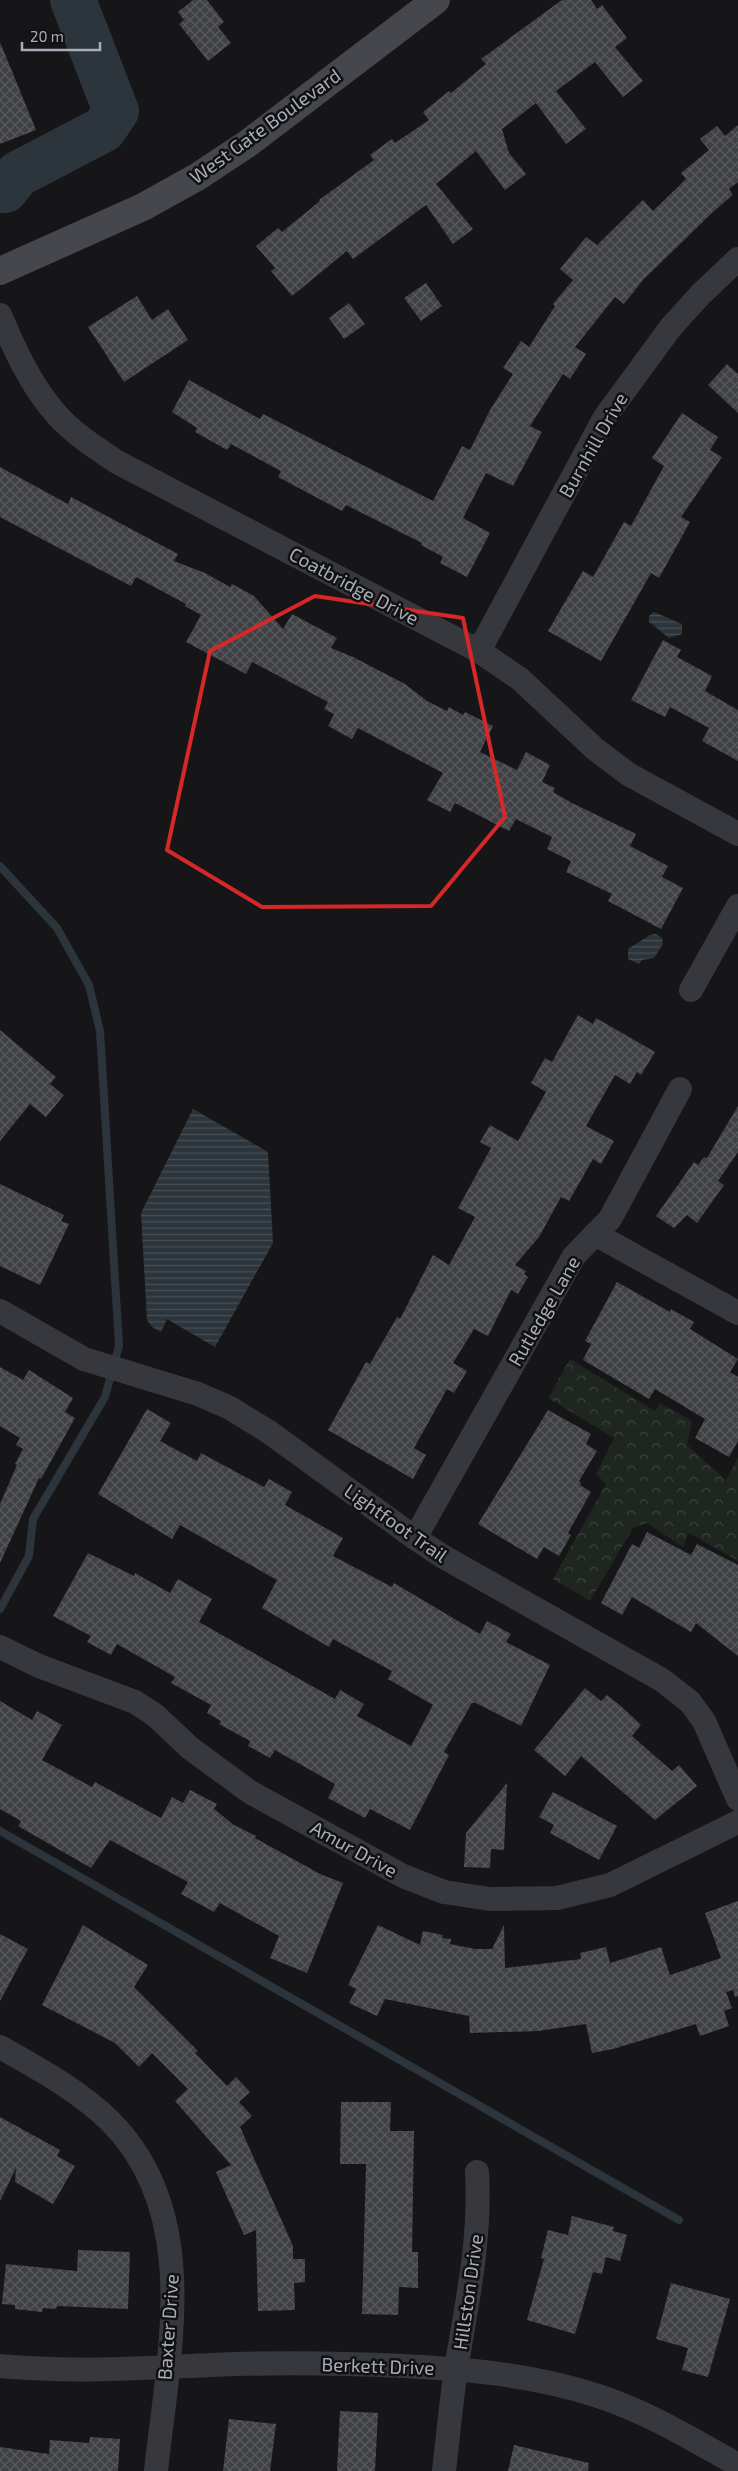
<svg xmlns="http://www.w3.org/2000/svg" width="738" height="2471" viewBox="0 0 738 2471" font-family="'Exo 2',sans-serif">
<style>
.park{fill:url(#park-crowns)}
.water{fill:url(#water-rules)}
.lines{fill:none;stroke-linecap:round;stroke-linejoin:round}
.stream{stroke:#2c353c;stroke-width:8}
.river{stroke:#2c353c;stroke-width:46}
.building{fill:url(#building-cross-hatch)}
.street{stroke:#37383d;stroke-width:24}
.secondary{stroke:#45474d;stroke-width:28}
.marked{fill:none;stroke:#d62828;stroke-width:4;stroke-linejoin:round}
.labels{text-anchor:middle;stroke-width:5;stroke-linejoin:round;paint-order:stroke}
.street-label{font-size:19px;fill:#a8adb8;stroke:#111113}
</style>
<defs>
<pattern id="park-crowns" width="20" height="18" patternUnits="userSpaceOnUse" patternTransform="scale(1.25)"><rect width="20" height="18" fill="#1e261f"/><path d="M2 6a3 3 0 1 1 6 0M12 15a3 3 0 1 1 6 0" fill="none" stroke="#3c433d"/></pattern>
<pattern id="water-rules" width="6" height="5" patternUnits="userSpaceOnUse" patternTransform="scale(1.25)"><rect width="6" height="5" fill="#2c353c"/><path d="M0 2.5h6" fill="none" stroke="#485056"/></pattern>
<pattern id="building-cross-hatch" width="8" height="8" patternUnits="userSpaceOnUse" patternTransform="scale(1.25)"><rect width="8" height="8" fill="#404145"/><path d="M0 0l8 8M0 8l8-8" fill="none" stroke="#595a5e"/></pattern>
</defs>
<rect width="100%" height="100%" fill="#161618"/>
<polygon class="park" points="570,1359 655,1411 660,1403 692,1421 687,1445 726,1480 738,1458 738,1561 689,1533 683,1547 647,1523 633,1528 590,1601 553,1579 606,1484 596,1474 614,1438 548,1398"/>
<g class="water">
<polygon points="654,612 682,624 682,634 669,638 649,622 649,616"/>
<polygon points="656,934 662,938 663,944 654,958 642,960 639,964 628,959 628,949 650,935"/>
<polygon points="193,1109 268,1152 273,1243 215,1347 167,1319 161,1332 152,1327 147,1320 141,1213"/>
</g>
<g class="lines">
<g class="stream">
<polyline points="0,866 57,928 89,985 100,1031 119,1346 105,1397 33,1519 29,1556 0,1609"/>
<polyline points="0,1831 679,2220"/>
</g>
<polyline class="river" points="5,190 18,174 104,129 116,111 73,0"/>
</g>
<g class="building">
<polygon points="193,0 207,0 224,22 218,27 231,43 208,61 179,24 184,20 178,12"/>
<polygon points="562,0 591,0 597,9 602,5 627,38 615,47 643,81 623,97 595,62 556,91 586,129 566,144 536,103 502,129 509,153 526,174 505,190 476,151 436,184 473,229 453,244 426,205 353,259 347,251 292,296 271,271 275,268 256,246 278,228 282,232 320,201 319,200 374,160 370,155 392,139 395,143 429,120 423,112 449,91 451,93 486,64 481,59"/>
<polygon points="0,42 36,130 0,144"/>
<polygon points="738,125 738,182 729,189 733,195 715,210 643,280 624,304 615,297 575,347 586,354 570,379 563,374 530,426 542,432 513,486 486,473 463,518 490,533 467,577 440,563 443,557 421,545 422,543 346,505 342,511 278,477 281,471 231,444 227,450 195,432 197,428 172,412 189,380 260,419 263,414 433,501 462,446 470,450 490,410 513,374 503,368 521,341 529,347 555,306 553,304 573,280 560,269 586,237 597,245 643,200 653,211 686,179 681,173 709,150 700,139 717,126 725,136"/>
<polygon points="426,283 442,306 421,321 404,298"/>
<polygon points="137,296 152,320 168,309 188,340 124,382 88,327"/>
<polygon points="349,303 365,324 344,339 329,318"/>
<polygon points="727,364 738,374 738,413 708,385"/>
<polygon points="682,413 718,437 710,450 722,457 681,517 690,522 659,578 651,573 601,661 548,631 583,571 593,577 624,522 631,526 664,466 652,458"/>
<polygon points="0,467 68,504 71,497 178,554 174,561 205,573 230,587 232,584 254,596 283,629 292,614 337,638 331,648 353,657 405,684 427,701 447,711 449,707 463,715 465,712 493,726 480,752 517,770 526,752 550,765 542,782 555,788 553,792 572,803 636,834 630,846 668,866 662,877 683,888 661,929 608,901 612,894 566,872 571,861 547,849 552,837 516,819 509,831 455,803 450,812 427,800 443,773 358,728 352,739 328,726 334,714 324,709 328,702 252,662 246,674 186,642 201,615 185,606 186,604 136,577 131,586 0,517"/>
<polygon points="663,640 681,650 677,657 712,676 705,691 738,710 738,761 702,741 709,728 670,707 665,717 631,700"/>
<polygon points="578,1015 593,1024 596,1018 655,1052 641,1075 637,1072 630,1084 615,1075 586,1126 614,1141 601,1164 593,1159 569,1201 561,1197 539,1237 515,1265 526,1271 524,1274 528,1277 518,1294 511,1290 488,1336 474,1329 453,1363 467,1371 454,1393 447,1389 414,1448 426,1455 413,1479 328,1430 366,1362 370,1364 397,1317 400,1319 433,1255 449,1265 475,1217 458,1208 491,1148 480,1142 490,1125 518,1141 546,1092 531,1083 545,1058 552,1062"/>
<polygon points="0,1030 56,1077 50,1084 64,1095 46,1117 30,1104 0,1141"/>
<polygon points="738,1106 738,1152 718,1181 724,1185 697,1223 687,1215 674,1228 656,1216 694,1162 698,1165 704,1157 707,1158"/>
<polygon points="0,1184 64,1215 61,1221 69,1224 40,1285 0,1266"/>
<polygon points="617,1282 670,1312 671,1309 694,1322 690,1329 738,1359 730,1372 738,1377 738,1441 729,1457 695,1438 705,1419 655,1389 649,1399 583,1360 591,1344 585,1341"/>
<polygon points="0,1367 23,1380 29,1370 73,1398 65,1412 75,1418 41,1479 39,1478 0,1563 0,1504 17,1465 15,1464 23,1449 16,1445 20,1438 0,1426"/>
<polygon points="147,1409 171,1423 160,1441 197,1461 201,1453 264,1487 269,1479 292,1492 285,1505 343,1538 333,1556 392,1587 394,1583 480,1634 487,1621 511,1634 506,1642 550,1665 521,1726 476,1703 472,1703 444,1752 449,1755 410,1830 370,1809 365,1818 328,1798 335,1784 275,1750 270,1758 248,1746 250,1741 219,1724 221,1721 207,1713 211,1705 171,1683 175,1677 117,1644 111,1655 87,1642 91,1636 53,1616 88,1553 134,1576 135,1573 170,1593 178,1579 212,1599 199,1622 335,1699 340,1690 364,1704 357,1716 411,1746 433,1705 388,1679 392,1671 333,1639 329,1647 262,1608 277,1580 180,1525 172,1539 98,1494"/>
<polygon points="548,1410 591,1434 586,1444 597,1451 579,1481 581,1483 580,1485 591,1492 568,1533 571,1535 559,1556 544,1547 537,1559 478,1524"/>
<polygon points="647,1532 691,1555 697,1544 738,1565 738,1656 696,1623 691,1632 632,1597 622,1615 601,1603 632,1544 639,1548"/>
<polygon points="585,1688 601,1701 607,1695 622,1707 641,1725 632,1736 672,1771 679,1765 697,1786 655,1820 581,1756 565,1776 534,1750"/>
<polygon points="0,1701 32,1720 37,1711 62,1725 42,1760 92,1787 95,1782 161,1818 172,1797 183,1803 190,1790 217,1804 214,1809 234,1825 256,1836 255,1838 320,1874 343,1883 307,1973 270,1958 279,1936 220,1903 214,1912 181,1894 188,1882 110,1840 91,1868 18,1826 21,1821 0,1809"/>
<polygon points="507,1783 504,1850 491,1849 490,1868 464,1867 466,1833"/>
<polygon points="553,1792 617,1826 599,1860 550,1833 554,1825 539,1817"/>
<polygon points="738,1901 738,1996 735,1997 733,1990 726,1992 732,2008 724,2011 729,2026 700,2036 696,2024 613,2049 592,2053 586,2024 538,2031 470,2033 469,2016 385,1999 377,2016 349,2003 356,1989 348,1985 378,1925 420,1945 423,1931 443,1935 442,1938 451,1939 450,1944 475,1949 492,1949 504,1925 505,1968 581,1959 580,1953 606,1947 610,1963 661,1947 670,1975 721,1958 705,1913"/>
<polygon points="83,1925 148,1965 134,1987 198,2051 195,2053 227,2086 236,2077 250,2092 239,2102 252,2116 240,2127 293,2246 293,2259 305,2259 305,2282 294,2283 295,2310 258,2311 256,2230 244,2235 216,2172 231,2165 175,2101 188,2089 152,2053 139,2067 115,2043 42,2005"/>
<polygon points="0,1934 28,1949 0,2001"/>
<polygon points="341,2102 391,2102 390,2131 414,2131 412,2252 418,2252 418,2288 399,2287 398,2315 362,2314 366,2164 340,2164"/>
<polygon points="0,2117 60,2150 57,2156 75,2166 53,2204 15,2182 16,2168 0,2201"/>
<polygon points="572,2216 614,2227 613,2231 627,2235 620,2261 606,2257 602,2274 593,2272 575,2334 527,2320 544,2259 541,2258 548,2230 568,2235"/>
<polygon points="78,2250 130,2252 128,2309 57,2306 56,2309 43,2308 42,2312 15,2309 15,2305 2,2304 6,2264 77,2271"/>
<polygon points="671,2283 730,2299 708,2377 682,2370 688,2348 656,2339"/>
<polygon points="340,2411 378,2413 375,2471 337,2471"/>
<polygon points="229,2419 276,2424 270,2471 223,2471"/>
<polygon points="90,2437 120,2439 118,2471 0,2471 0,2447 49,2454 50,2440 89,2443"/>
<polygon points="514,2445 589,2463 588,2471 508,2471"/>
</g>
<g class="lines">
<g class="street">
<path d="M0,315C15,350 31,386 57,415C74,434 96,448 117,462L479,651L520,679L595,749L628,774L738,834"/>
<polyline points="479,651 605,417 671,327 701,294 738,259"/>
<polyline points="691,990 738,906"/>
<polyline points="595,1234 738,1313"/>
<polyline points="0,1311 84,1359 198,1394 230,1408 269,1432 415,1538 442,1556 662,1680 690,1702 704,1721 738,1799"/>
<polyline points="415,1538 574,1256 610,1219 680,1089"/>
<polyline points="0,1647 39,1666 135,1702 155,1715 190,1748 250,1792 403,1876 444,1892 490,1899 557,1898 610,1885 738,1822"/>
<path d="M0,2047C39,2069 78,2090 110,2121C203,2214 168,2355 156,2471"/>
<path d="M0,2366C71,2373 142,2368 213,2365C277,2362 340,2363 403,2366C468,2369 533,2375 595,2395C646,2411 692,2439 738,2465"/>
<path d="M444,2471C448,2437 451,2403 456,2369C467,2303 481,2238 477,2172"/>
</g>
<polyline class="secondary" points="0,271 143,207 197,177 247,144 436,0"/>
</g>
<path class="marked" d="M315,596L463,618L505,817L431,906L262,907L167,850L210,651Z"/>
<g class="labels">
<g class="street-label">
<text transform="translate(265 126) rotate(-36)" y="7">West Gate Boulevard</text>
<text transform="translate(593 445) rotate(-60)" y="7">Burnhill Drive</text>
<text transform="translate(354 586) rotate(28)" y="7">Coatbridge Drive</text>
<text transform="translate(544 1311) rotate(-60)" y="7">Rutledge Lane</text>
<text transform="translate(396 1523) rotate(35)" y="7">Lightfoot Trail</text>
<text transform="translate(354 1849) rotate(29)" y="7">Amur Drive</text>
<text transform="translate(468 2292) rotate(-82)" y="7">Hillston Drive</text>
<text transform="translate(168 2327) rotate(-86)" y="7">Baxter Drive</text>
<text transform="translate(378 2366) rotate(2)" y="7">Berkett Drive</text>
</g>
</g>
<path d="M22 42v8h78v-8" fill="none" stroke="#a8adb8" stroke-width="2.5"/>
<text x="30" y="42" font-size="15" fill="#a8adb8" stroke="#111113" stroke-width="4" paint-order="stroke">20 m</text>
</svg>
